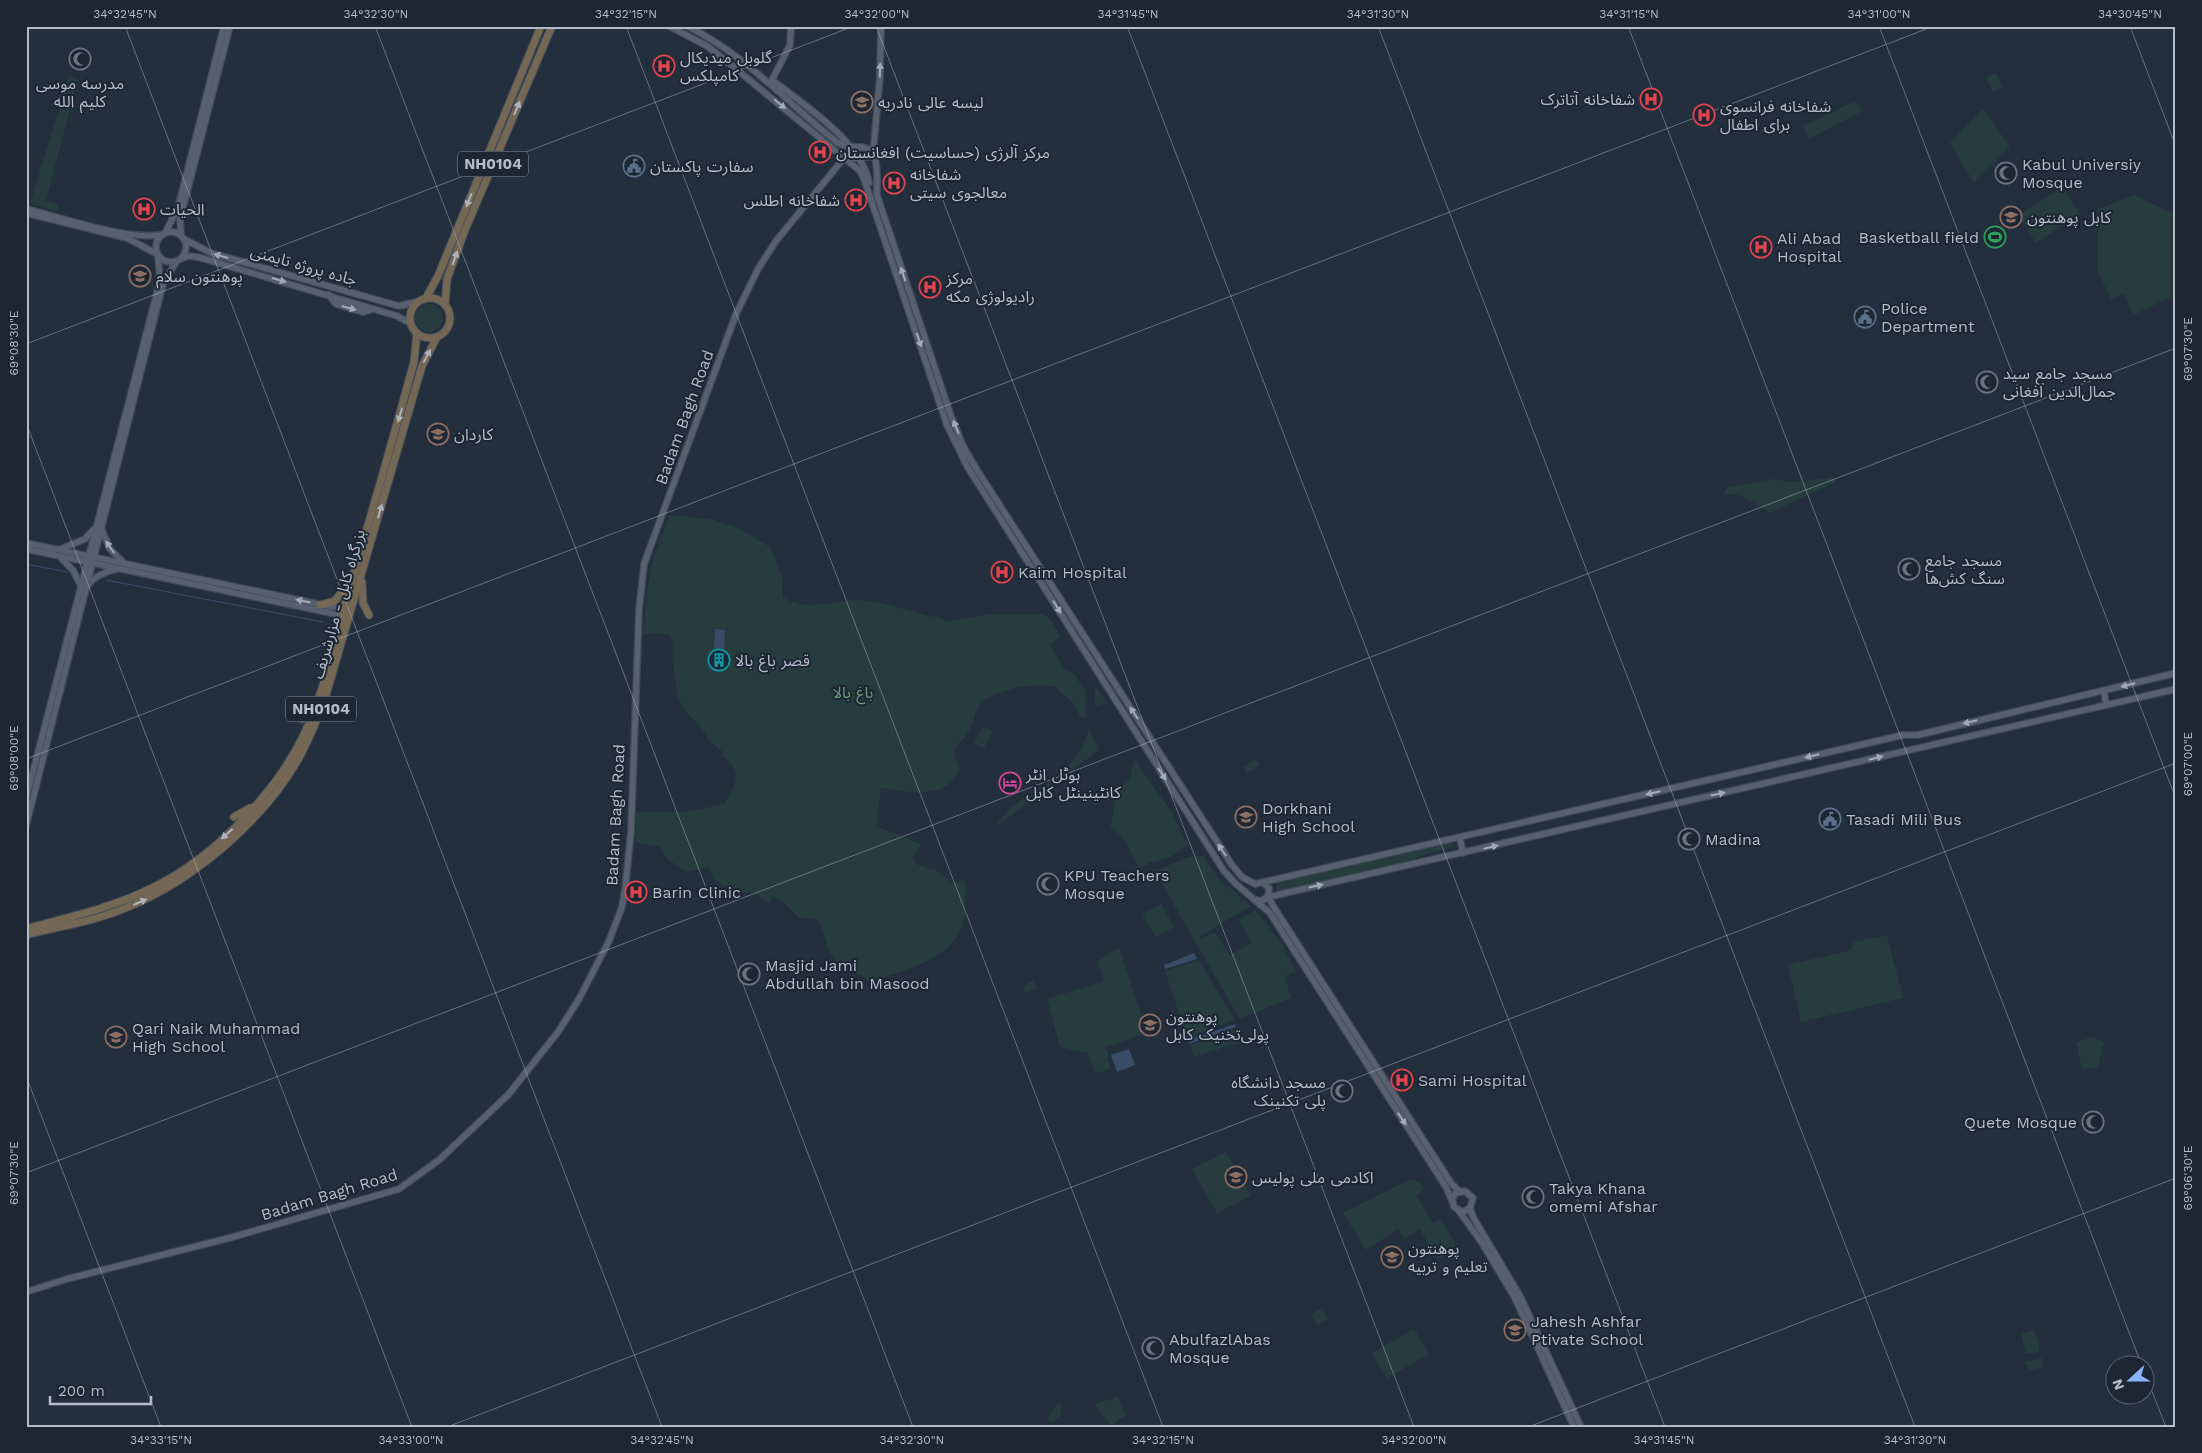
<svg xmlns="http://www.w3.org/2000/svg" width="2202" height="1453" viewBox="0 0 2202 1453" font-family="'Work Sans','Noto Sans Arabic',sans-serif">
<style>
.green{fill:#263c3f}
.water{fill:#394c67}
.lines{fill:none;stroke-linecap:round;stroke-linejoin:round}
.stream{stroke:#394c67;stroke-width:1}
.major-casing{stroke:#414a57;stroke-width:8}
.highway-casing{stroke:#434c59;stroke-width:9}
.major{stroke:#56606e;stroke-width:5.5}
.highway{stroke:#746855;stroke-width:7}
.oneway{fill:#a1aab7}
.oneway2{fill:#aeb4bd}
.ticks{fill:none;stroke:#b4bcc9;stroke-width:1;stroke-opacity:0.45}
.labels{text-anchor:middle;stroke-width:4;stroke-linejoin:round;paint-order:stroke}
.shield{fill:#1d2633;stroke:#878f9c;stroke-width:1}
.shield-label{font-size:15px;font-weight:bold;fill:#b4bcc9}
.poi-label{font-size:16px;fill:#b4bcc9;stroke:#1d2633;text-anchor:start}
.street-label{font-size:16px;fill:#b4bcc9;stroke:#1d2633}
.park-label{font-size:16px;fill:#6b9a76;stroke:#1d2633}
.neatline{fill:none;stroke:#b4bcc9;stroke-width:2}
.ticks-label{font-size:12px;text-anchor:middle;fill:#b4bcc9}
</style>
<rect width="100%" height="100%" fill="#242f3e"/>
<g class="green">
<polygon points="1996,73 2003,87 1993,92 1986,78"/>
<polygon points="69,76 78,79 46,201 59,205 57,211 30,204"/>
<polygon points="1854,102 1860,107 1860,112 1809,139 1802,126"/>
<polygon points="1983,109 2010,147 1974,183 1950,143"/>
<polygon points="2062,187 2080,214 2036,243 2018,216"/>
<polygon points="2134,195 2176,215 2176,294 2134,315 2124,294 2111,299 2098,272 2098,209"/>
<polygon points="1997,226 2006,240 1993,248 1984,234"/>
<circle cx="429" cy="318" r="14"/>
<path d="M1834,477L1836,482L1769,513C1755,504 1740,490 1723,495L1727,487L1773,479L1792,482Z"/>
<path d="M669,515L711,519L740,529L770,547L782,577L783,598L784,597C801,612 834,601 855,600C884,600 912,614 941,618L946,622L990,614H1040C1051,615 1056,628 1060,637L1051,644V647L1065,670L1074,674L1085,691V712L1088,719L1080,716L1073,703L1055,687C1034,682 993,689 978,707C974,713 974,722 970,729C959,750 949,740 959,769C949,801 907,792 881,788L876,826L921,844L913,857L916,864L929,869L933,868L953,883L965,880C965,895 967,912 962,927C952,959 898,974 868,981C860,972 846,971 837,962C825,950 826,931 817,919L799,918L780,899L772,896L769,903L756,894L736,892L727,886H723L719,882L714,881L709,867L687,872L666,858L660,847L636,842V812H686L724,804C736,785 744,771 722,756L724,753L710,742L702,729L684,709L677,695L672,656L673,644L669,634H643L648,584L654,557Z"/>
<polygon points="1095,686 1107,703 1095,706"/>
<polygon points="983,726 993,731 984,748 974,743"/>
<polygon points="1089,729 1099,750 998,825 997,824 1011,807 1063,773 1082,748"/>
<path d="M1134,759L1172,813L1188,845L1171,857L1151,862L1139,868C1128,848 1131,843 1110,828L1118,789L1130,779Z"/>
<polygon points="1256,759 1259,765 1247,773 1243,767"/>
<polygon points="1451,842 1453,847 1420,856 1413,860 1279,891 1275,888 1277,883"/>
<polygon points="1203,856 1219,879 1251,906 1194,940 1155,871 1189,857"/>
<polygon points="1161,904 1174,927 1156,937 1142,914"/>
<polygon points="1255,910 1280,941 1296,971 1285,976 1291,998 1240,1019 1194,940 1215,933 1230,955 1251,943 1239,920"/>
<polygon points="1887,935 1903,998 1801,1022 1788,965 1851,950 1854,942"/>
<polygon points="1119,947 1147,1033 1106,1047 1109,1057 1107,1058 1111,1068 1095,1074 1092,1064 1098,1061 1091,1063 1088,1053 1060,1047 1047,999 1104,981 1098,961"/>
<polygon points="1199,960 1235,1020 1187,1037 1165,971"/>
<polygon points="1033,981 1038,988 1025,993 1023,986"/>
<polygon points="1238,1028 1243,1041 1194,1057 1190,1045"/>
<polygon points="2092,1037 2104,1042 2098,1067 2082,1069 2076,1042"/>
<polygon points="1226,1152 1251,1196 1217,1213 1192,1169"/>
<path d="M1409,1180C1415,1180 1423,1183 1424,1190L1416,1196L1433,1223L1440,1219L1461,1252L1454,1256L1451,1251L1437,1260L1420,1229L1404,1239L1398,1229L1366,1250L1343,1213Z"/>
<polygon points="1322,1308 1328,1319 1317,1325 1311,1314"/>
<polygon points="1414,1329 1429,1354 1387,1378 1372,1353"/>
<polygon points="2034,1330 2040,1351 2026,1354 2021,1334"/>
<polygon points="2042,1358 2044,1367 2029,1370 2026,1362"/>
<polygon points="1118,1396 1126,1416 1117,1420 1117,1422 1111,1425 1095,1405"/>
<polygon points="1062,1403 1060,1416 1051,1423 1050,1422 1048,1418 1056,1405"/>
</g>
<g class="water">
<polygon points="715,629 725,630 724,649 714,648"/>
<polygon points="1194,953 1197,959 1165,969 1164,965"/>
<polygon points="1235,1024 1236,1027 1189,1044 1188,1040"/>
<polygon points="1129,1049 1135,1065 1117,1072 1111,1055"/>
</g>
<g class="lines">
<g class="stream">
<polyline points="26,564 67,572"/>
<polyline points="106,580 323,622"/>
</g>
<g class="major-casing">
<g id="major">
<polyline points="669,26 707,46 730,64 860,171 864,179 947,425 967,466 1224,871 1236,884 1270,913 1446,1187 1452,1201"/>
<path d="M687,26C745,54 788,104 838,143C846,147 853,147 861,147C882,149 876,180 877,195L951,416L963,446L977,470L1232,865L1242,877L1255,884L1873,742L1903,735H1918L2176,673"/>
<path d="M791,26L790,45L772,80C803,104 863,143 869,183"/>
<polyline points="846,159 868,157 873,154 880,76 881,26"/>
<path d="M26,209C63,218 125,240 161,235"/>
<polyline points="26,213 127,238 157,254"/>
<circle cx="171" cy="247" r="15"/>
<polyline points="165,233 178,208 224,26"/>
<polyline points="181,235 180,219 230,26"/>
<polyline points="184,239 211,253 399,306 420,301"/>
<polyline points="181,259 187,256 198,257 397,316 410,323"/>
<polyline points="329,295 336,304 363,312 373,309"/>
<polyline points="102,530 110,549 124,563"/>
<polyline points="26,543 347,610"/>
<polyline points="26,549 345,616"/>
<polyline points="61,549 85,539 93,530"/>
<polyline points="60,557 73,570 81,586"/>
<path d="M87,586C94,577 106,571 117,569"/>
<polyline points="2104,691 2106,705"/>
<polyline points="26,799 160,281 158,256"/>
<polyline points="26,826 163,284 176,262"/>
<polyline points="1460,838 1463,853"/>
<polyline points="1263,883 1269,888 1268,897 1275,909 1451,1183 1459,1191"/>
<polyline points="1256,900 1261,901 1268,897 2176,689"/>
<polyline points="1470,1208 1463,1212 1454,1207 1452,1198 1456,1193 1465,1191 1473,1198 1470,1208 1473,1217 1520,1296 1581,1427"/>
<polyline points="1459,1211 1482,1243 1515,1298 1574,1427"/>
<polyline points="26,1292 67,1279 233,1237 399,1189 439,1160 508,1095 558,1032 579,999 609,941 622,907 625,890 631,832 639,610 644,564 736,314 758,269 776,241 853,147"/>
</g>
</g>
<g class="highway-casing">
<g id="highway">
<polyline points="426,298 438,276 541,26"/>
<circle cx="430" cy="318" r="20"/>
<polyline points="445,305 447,279 465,230 552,26"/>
<polyline points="362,582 363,603 369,615"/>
<polyline points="320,605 335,601 348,584"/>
<polyline points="302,719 314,705"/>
<polyline points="234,817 250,808"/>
<path d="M26,929C69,917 112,908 152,888C216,857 283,787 310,721C328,678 337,632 350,587C368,525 386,464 403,402L414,362L417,333"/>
<path d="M26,935C60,926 96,921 128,907C195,879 267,818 301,754C311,735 319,715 326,695L422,366L437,337"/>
</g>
</g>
<use href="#major" class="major"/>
<use href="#highway" class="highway"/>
</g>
<defs><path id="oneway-solid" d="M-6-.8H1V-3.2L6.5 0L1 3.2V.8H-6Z" transform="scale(1.25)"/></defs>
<g class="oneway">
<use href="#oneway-solid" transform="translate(880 70) rotate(-88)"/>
<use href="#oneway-solid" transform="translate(780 104) rotate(39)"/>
<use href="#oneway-solid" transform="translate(221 256) rotate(-164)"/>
<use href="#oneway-solid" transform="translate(903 274) rotate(-109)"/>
<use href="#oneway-solid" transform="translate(279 280) rotate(16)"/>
<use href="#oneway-solid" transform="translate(349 308) rotate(16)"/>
<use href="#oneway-solid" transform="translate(919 340) rotate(71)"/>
<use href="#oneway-solid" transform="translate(956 427) rotate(-112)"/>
<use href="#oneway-solid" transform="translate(110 547) rotate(-125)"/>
<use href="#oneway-solid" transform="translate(303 601) rotate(-168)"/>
<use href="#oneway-solid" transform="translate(1057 607) rotate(58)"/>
<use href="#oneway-solid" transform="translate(2128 685) rotate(166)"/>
<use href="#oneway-solid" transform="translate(1134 713) rotate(-124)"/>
<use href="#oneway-solid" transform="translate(1970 722) rotate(167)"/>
<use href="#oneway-solid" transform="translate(1812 756) rotate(167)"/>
<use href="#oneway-solid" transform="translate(1876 758) rotate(-14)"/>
<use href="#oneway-solid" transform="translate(1162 774) rotate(57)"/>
<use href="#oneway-solid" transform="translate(1653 793) rotate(167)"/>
<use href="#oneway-solid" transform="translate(1718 794) rotate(-12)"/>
<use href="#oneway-solid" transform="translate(1491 847) rotate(-13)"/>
<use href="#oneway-solid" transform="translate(1222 850) rotate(-123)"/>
<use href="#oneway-solid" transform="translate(1316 886) rotate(-12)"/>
<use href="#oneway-solid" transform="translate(1402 1119) rotate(57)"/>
</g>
<g class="oneway2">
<use href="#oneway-solid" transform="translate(517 108) rotate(-67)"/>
<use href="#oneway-solid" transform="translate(469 200) rotate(112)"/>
<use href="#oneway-solid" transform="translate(455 258) rotate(-70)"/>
<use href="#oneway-solid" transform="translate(427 356) rotate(-62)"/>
<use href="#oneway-solid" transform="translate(400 415) rotate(106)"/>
<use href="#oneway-solid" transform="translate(380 511) rotate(-74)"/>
<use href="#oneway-solid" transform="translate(227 834) rotate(138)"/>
<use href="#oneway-solid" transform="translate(140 902) rotate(-24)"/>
</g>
<path class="ticks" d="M125,26L662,1427M375,26L913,1427M626,26L1163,1427M876,26L1414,1427M1127,26L1665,1427M1378,26L1915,1427M1628,26L2142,1366M1879,26L2176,799M2130,26L2176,147M26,344L854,26M26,423L412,1427M26,759L1934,26M26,1076L161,1427M26,1173L2176,348M2144,1371L2166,1427M447,1427L2176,763M1528,1427L2176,1178"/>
<defs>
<g id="mosque-ring" transform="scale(1.125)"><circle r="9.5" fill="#1d2633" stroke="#6b7280" stroke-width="1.5"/><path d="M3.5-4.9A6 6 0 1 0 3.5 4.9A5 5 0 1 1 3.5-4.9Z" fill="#6b7280"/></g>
<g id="hospital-ring" transform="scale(1.125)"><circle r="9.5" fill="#1d2633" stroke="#e0444e" stroke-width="1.5"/><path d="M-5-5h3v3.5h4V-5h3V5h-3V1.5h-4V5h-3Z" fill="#e0444e"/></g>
<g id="school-ring" transform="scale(1.125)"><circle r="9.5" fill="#1d2633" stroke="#8d6e63" stroke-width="1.5"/><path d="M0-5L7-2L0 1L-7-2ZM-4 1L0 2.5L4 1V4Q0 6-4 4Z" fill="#8d6e63"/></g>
<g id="civic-ring" transform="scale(1.125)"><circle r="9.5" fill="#1d2633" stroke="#5c6f8a" stroke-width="1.5"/><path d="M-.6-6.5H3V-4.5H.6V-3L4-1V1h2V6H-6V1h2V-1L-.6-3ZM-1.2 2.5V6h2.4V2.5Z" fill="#5c6f8a"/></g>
<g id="university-ring" transform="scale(1.125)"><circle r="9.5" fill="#1d2633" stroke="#8d6e63" stroke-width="1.5"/><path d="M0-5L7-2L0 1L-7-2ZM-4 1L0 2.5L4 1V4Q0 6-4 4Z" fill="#8d6e63"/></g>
<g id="stadium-ring" transform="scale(1.125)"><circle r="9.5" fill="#1d2633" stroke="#2e9e5b" stroke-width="1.5"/><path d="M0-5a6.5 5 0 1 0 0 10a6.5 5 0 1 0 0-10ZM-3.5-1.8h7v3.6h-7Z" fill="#2e9e5b"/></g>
<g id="building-ring" transform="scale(1.125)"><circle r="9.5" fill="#1d2633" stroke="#0f9aa8" stroke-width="1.5"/><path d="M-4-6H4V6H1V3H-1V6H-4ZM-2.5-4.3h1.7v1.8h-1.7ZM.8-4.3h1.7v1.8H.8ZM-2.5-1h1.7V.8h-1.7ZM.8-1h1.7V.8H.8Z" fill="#0f9aa8"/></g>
<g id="hotel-ring" transform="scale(1.125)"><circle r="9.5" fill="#1d2633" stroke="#d1479c" stroke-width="1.5"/><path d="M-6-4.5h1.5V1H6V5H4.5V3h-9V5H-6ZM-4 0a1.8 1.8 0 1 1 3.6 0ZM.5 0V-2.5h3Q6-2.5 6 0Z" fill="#d1479c"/></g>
</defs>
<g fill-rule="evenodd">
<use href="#mosque-ring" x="80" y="59"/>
<use href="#hospital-ring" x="664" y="66"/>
<use href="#hospital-ring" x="1651" y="99"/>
<use href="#school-ring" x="862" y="102"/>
<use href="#hospital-ring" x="1704" y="115"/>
<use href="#hospital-ring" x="820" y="152"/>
<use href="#civic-ring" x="634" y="166"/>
<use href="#mosque-ring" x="2006" y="173"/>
<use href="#hospital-ring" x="894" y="183"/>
<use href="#hospital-ring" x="856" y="200"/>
<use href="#hospital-ring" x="144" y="209"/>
<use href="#university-ring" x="2011" y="217"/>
<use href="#stadium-ring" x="1995" y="237"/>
<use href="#hospital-ring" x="1761" y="247"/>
<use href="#university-ring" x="140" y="276"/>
<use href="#hospital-ring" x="930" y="287"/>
<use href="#civic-ring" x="1865" y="317"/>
<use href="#mosque-ring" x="1987" y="382"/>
<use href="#university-ring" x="438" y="434"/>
<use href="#mosque-ring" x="1909" y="569"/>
<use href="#hospital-ring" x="1002" y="572"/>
<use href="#building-ring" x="719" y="660"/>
<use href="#hotel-ring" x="1010" y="783"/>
<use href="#school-ring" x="1246" y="817"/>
<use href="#civic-ring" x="1830" y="819"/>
<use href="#mosque-ring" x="1689" y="839"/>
<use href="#mosque-ring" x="1048" y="884"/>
<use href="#hospital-ring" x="636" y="892"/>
<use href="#mosque-ring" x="749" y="974"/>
<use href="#university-ring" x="1150" y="1025"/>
<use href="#school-ring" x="116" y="1037"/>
<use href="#hospital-ring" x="1402" y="1080"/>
<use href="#mosque-ring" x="1342" y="1091"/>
<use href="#mosque-ring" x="2093" y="1122"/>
<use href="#university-ring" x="1236" y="1177"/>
<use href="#mosque-ring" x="1533" y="1197"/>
<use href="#university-ring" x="1392" y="1257"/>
<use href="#school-ring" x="1515" y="1330"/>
<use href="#mosque-ring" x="1153" y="1348"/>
</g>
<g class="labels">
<g class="shield">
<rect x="458" y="151.5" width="70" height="25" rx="4"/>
<rect x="286" y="696.5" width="70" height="25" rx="4"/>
</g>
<g class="shield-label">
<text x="493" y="169">NH0104</text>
<text x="321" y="714">NH0104</text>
</g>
<g class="poi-label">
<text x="680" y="63">گلوبل میدیکال<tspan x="680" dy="18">کامپلکس</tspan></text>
<text x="80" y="89" text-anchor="middle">مدرسه موسی<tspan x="80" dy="18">کلیم الله</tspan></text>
<text x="1635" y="105" text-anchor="end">شفاخانه آتاترک</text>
<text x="878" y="108">لیسه عالی نادریه</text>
<text x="1720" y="112">شفاخانه فرانسوی<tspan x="1720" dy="18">برای اطفال</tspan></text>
<text x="836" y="158">مرکز آلرژی (حساسیت) افغانستان</text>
<text x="2022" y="170">Kabul Universiy<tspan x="2022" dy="18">Mosque</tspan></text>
<text x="650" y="172">سفارت پاکستان</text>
<text x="910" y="180">شفاخانه<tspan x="910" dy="18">معالجوی سیتی</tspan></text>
<text x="840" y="206" text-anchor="end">شفاخانه اطلس</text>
<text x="160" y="215">الحیات</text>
<text x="2027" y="223">کابل پوهنتون</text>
<text x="1979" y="243" text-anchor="end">Basketball field</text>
<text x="1777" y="244">Ali Abad<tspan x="1777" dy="18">Hospital</tspan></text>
<text x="156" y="282">پوهنتون سلام</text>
<text x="946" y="284">مرکز<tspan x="946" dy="18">رادیولوژی مکه</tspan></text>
<text x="1881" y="314">Police<tspan x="1881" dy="18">Department</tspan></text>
<text x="2003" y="379">مسجد جامع سید<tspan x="2003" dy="18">جمال‌الدین افغانی</tspan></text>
<text x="454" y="440">کاردان</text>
<text x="1925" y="566">مسجد جامع<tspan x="1925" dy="18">سنگ کش‌ها</tspan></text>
<text x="1018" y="578">Kaim Hospital</text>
<text x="735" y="666">قصر باغ بالا</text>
<text x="1026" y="780">ہوٹل انٹر<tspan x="1026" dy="18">کانٹینینٹل کابل</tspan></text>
<text x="1262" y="814">Dorkhani<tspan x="1262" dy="18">High School</tspan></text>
<text x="1846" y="825">Tasadi Mili Bus</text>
<text x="1705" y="845">Madina</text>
<text x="1064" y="881">KPU Teachers<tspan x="1064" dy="18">Mosque</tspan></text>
<text x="652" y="898">Barin Clinic</text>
<text x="765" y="971">Masjid Jami<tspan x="765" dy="18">Abdullah bin Masood</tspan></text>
<text x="1166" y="1022">پوهنتون<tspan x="1166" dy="18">پولی‌تخنیک کابل</tspan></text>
<text x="132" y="1034">Qari Naik Muhammad<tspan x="132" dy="18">High School</tspan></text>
<text x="1418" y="1086">Sami Hospital</text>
<text x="1326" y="1088" text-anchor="end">مسجد دانشگاه<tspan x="1326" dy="18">پلی تکنینک</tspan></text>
<text x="2077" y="1128" text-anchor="end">Quete Mosque</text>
<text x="1252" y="1183">اکادمی ملی پولیس</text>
<text x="1549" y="1194">Takya Khana<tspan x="1549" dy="18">omemi Afshar</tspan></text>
<text x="1408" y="1254">پوهنتون<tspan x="1408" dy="18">تعلیم و تربیه</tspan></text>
<text x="1531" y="1327">Jahesh Ashfar<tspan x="1531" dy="18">Ptivate School</tspan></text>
<text x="1169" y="1345">AbulfazlAbas<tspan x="1169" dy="18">Mosque</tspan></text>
</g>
<g class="street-label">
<text transform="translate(304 265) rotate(16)" y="6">جاده پروژه تایمنی</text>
<text transform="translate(684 417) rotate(-70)" y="6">Badam Bagh Road</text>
<text transform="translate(338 604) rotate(-74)" y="6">بزرگراه کابل - مزارشریف</text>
<text transform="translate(615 815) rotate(-87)" y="6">Badam Bagh Road</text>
<text transform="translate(329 1194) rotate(-17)" y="6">Badam Bagh Road</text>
</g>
<g class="park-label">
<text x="853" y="698">باغ بالا</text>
</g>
</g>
<rect width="2202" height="1453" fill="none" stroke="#1d2633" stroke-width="55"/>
<g transform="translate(2130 1380) rotate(249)"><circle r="24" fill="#1d2633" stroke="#59626f"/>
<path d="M0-4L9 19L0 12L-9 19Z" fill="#8ab4f8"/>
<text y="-8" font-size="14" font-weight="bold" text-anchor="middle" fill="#b4bcc9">N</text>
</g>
<path d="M50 1396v8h101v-8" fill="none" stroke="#b4bcc9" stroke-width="2.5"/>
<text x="58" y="1396" font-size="15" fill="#b4bcc9" stroke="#1d2633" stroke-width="4" paint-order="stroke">200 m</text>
<rect x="28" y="28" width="2146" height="1398" class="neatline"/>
<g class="ticks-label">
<text x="125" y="18">34°32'45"N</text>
<text x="376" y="18">34°32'30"N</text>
<text x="626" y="18">34°32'15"N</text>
<text x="877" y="18">34°32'00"N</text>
<text x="1128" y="18">34°31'45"N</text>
<text x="1378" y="18">34°31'30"N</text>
<text x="1629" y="18">34°31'15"N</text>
<text x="1879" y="18">34°31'00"N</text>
<text x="2130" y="18">34°30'45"N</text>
<text transform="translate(14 343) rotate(-90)" y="4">69°08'30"E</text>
<text transform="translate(2188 349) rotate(-90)" y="4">69°07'30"E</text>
<text transform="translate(14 758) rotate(-90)" y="4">69°08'00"E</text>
<text transform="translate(2188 764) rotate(-90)" y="4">69°07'00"E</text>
<text transform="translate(14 1173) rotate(-90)" y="4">69°07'30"E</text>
<text transform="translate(2188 1178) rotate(-90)" y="4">69°06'30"E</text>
<text x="161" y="1444">34°33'15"N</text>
<text x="411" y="1444">34°33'00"N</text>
<text x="662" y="1444">34°32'45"N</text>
<text x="912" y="1444">34°32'30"N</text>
<text x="1163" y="1444">34°32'15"N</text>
<text x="1414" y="1444">34°32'00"N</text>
<text x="1664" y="1444">34°31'45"N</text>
<text x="1915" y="1444">34°31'30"N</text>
</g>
</svg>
